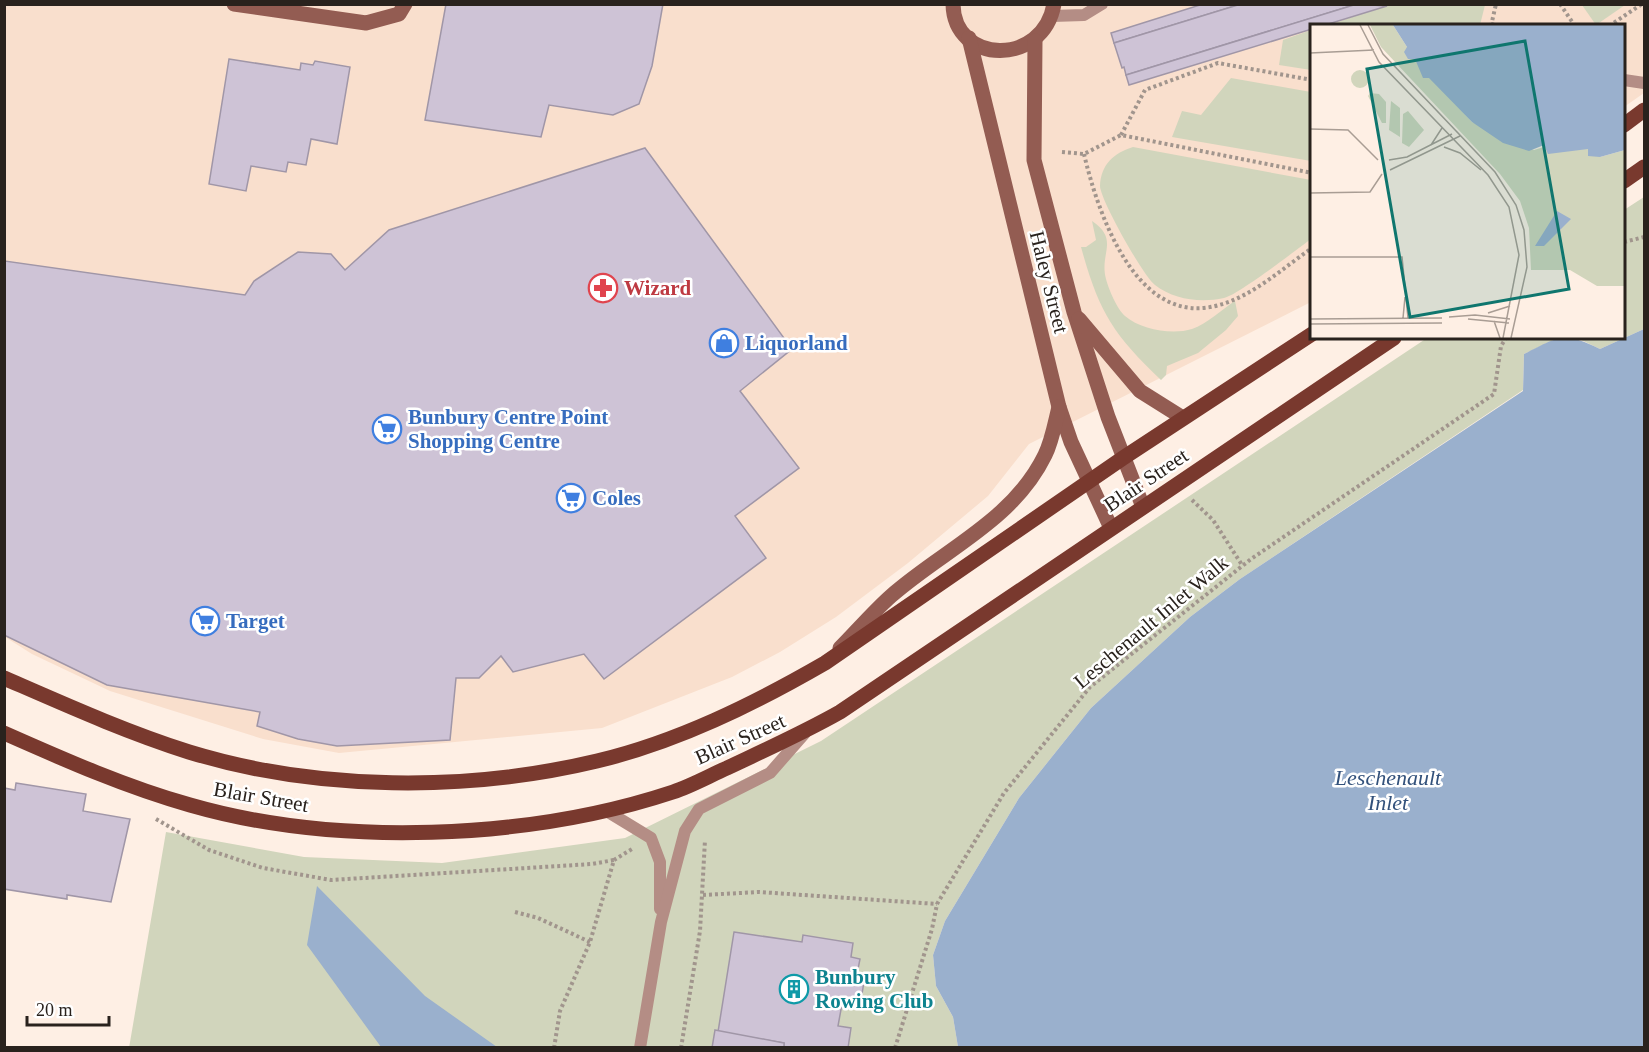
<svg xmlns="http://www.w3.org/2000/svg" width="1649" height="1052" viewBox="0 0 1649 1052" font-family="'Times New Roman',serif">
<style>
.built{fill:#f9dfcd}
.green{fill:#d1d5bc}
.water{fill:#9ab0cd}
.building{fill:#cec3d6;stroke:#a096a7;stroke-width:1.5}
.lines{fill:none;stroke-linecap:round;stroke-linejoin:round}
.path{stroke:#a1958d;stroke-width:4;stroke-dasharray:3 3;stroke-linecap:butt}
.lane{stroke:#b48d85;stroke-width:12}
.secondary{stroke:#935c52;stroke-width:15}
.primary{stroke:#79392e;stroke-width:15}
.labels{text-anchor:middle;stroke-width:5;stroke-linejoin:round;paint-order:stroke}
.street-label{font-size:21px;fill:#29221d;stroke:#fff}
.health-label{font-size:21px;font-weight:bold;fill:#be3a42;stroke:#fff;text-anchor:start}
.shop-label{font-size:21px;font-weight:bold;fill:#366cbe;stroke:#fff;text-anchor:start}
.culture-label{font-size:21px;font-weight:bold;fill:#0d838f;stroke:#fff;text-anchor:start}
.water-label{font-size:22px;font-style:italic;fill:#32517b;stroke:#fff}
.inset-road{fill:none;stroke:#a99d94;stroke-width:1.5}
.view{fill:#0f766e;fill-opacity:0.15;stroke:#0f766e;stroke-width:3}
.inset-edge{fill:none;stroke:#29221d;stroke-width:3}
</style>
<rect width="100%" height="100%" fill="#feefe4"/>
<polygon class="built" points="5,5 1644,5 1644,93 1624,107 1624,26 1312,26 1311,302 1029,444 988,496 908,563 836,617 780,652 732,677 602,728 339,753 263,739 110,691 32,654 5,637"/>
<g class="green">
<polygon points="1388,5 1485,5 1480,25 1326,26"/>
<polygon points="1582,5 1625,5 1596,25"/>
<polygon points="1311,30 1311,70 1279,65 1283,40"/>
<polygon points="1231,78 1311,92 1311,161 1172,137 1182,111 1201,115"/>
<path d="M1133,147L1311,180V239C1296,250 1238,295 1224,298C1201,303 1174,300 1155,285C1143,276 1100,199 1100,186C1101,164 1114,153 1133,147Z"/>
<polygon points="1644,197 1644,329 1600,349 1577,338 1624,338 1624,210"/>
<path d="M1092,221C1120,240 1099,253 1106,279C1109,290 1117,309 1125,316C1141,330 1173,335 1192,329C1207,324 1221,310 1235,301L1238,316L1226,330L1198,353L1167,366L1166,375L1161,380C1112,333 1099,312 1081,247H1086L1096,240Z"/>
<polygon points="1427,338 1558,338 1524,354 1523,390 1240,579 1190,617 1091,708 1019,798 945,921 933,955 936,986 953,1017 958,1047 129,1048 166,832 304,857 442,863 625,838 821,741"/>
</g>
<g class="water">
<path d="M1644,329V1047H958L953,1017L936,986L933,955L945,921L1019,798L1091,708L1190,617L1240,579L1523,391L1524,354C1560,336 1563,331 1600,349Z"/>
<polygon points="317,886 425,996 497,1047 381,1047 307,945"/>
</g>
<g class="building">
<polygon points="446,4 663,4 652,66 639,104 613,115 549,105 541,137 425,120"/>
<polygon points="1203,4 1241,4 1114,43 1111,33"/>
<polygon points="1241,4 1357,4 1126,75 1124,67 1122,68 1114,43"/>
<polygon points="1357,4 1387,6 1322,26 1312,26 1312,29 1129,85 1126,75"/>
<polygon points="229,59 300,70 301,63 313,65 315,61 350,67 337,144 311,139 306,165 288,162 286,172 251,166 246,191 209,184"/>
<polygon points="645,148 792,349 740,391 799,468 735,516 766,558 604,679 584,654 513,672 501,656 479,678 456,678 450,740 337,746 298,739 257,726 260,712 107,685 4,635 5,261 245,295 254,281 298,252 331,254 345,270 389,230"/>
<polygon points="16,783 86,794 83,811 130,819 111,902 67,895 67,899 4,889 4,788 15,790"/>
<polygon points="734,932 802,942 803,935 853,943 851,957 860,959 857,974 865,975 860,1007 842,1004 838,1026 851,1028 848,1048 784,1048 784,1043 718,1032"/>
<polygon points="715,1030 784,1043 784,1048 712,1048"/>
</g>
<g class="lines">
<g class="path">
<polyline points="1560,4 1575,26"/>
<polyline points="1491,24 1499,26"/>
<polyline points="1491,26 1496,4"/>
<polyline points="1609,26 1642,4"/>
<polyline points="1121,135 1145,90 1218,63 1312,80"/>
<polyline points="1062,152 1084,154 1121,135 1312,173"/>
<path d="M1084,154C1098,214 1137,329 1219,305C1253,296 1283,268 1312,248"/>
<polyline points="1624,242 1644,237"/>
<polyline points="1192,500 1213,520 1242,565"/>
<polyline points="156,819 209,850 263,868 331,880 592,864 614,860"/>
<polyline points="703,895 759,892 937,904"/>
<polyline points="515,912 538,918 590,942"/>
<polyline points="554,1048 560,1011 590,942 614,860 632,849"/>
<polyline points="681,1048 700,931 705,840"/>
<polyline points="895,1048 932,929 937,904 1004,793 1090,687 1251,559 1494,394 1501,346 1506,338"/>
</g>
<g class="lane">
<polyline points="1052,16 1084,15 1102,4"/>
<polyline points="1624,80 1644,83"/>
<polyline points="605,810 651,838 660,862 660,909"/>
<polyline points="640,1048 661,922 685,831 699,809 770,773 805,733"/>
</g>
<g class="secondary">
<polyline points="234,4 366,23 399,14 405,4"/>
<path d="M953,4C954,65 1043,67 1054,4"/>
<polyline points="969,38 1059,407 1071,442 1111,528"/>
<polyline points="1035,41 1034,160 1074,312 1108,417 1143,507"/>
<polyline points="1079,319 1140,391 1183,418"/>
<path d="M840,648C857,631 873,612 891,596C943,550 1013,521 1045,455C1052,441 1055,423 1059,407"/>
</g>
<g class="primary">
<polyline points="1624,125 1644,110"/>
<polyline points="1624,181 1644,167"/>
<path d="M4,678C66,705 126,732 189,752C316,791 468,792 597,761C677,742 754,704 825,663L1123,458L1312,334"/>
<path d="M4,733C65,760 126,787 190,805C336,847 528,840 673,792C691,786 709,776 727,768C765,750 803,733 840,712L1394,338"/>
</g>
</g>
<defs>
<g id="pharmacy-ring" transform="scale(1.5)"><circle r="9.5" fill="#fff" stroke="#e0444e" stroke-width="1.5"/><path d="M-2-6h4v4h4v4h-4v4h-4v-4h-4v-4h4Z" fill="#e0444e"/></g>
<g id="shop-ring" transform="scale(1.5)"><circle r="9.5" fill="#fff" stroke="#3f7fe0" stroke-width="1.5"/><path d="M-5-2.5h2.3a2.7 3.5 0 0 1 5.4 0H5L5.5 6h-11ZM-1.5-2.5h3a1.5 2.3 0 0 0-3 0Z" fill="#3f7fe0"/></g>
<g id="supermarket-ring" transform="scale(1.5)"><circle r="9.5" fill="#fff" stroke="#3f7fe0" stroke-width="1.5"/><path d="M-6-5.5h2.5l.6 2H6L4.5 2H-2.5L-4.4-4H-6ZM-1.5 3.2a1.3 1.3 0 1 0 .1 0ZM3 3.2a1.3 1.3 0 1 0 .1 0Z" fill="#3f7fe0"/></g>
<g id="building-ring" transform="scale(1.5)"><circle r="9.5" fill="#fff" stroke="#0f9aa8" stroke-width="1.5"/><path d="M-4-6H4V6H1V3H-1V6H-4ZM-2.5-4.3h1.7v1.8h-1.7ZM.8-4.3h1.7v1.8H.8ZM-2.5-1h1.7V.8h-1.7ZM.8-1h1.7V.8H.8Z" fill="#0f9aa8"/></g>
</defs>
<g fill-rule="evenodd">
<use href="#pharmacy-ring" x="603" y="288"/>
<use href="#shop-ring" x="724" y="343"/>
<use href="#supermarket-ring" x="387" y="429"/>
<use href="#supermarket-ring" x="571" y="498"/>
<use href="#supermarket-ring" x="205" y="621"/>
<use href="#building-ring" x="794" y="989"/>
</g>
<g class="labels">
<g class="street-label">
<text transform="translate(1049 282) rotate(76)" y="7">Haley Street</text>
<text transform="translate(1146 480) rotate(-34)" y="7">Blair Street</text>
<text transform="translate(1151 622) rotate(-40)" y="7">Leschenault Inlet Walk</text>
<text transform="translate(740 739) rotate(-24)" y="7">Blair Street</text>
<text transform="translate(261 797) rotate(10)" y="7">Blair Street</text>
</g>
<g class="health-label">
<text x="624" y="295">Wizard</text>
</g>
<g class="shop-label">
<text x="745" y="350">Liquorland</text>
<text x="408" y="424">Bunbury Centre Point<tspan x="408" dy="24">Shopping Centre</tspan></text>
<text x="592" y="505">Coles</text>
<text x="226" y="628">Target</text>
</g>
<g class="culture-label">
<text x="815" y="984">Bunbury<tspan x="815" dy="24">Rowing Club</tspan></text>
</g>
<g class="water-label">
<text x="1388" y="785">Leschenault<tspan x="1388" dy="25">Inlet</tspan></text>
</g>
</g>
<g transform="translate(1310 24)">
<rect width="315" height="315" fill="#feefe4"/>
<path d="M60,1H83L97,23L98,35H104L162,98L224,126L237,122L238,129L279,124L290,133L315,126V262H287L260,246H221L219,204L210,177L190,150L71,23ZM41 55a9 9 0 1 1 18 0a9 9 0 1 1-18 0ZM60,69L69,70L76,78V99H72L58,72ZM81,77L90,84V113L79,106ZM98,87L114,106L99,123L92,119L93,90Z" fill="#d1d5bc"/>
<path d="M83,1H315V126L290,133L278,132V125L238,130L234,121L219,127L193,119L162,98L119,54H113L105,35H98L94,28L97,23ZM247,187L261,195L234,222H225Z" fill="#9ab0cd"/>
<path class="inset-road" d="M50,1L69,38L178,151L199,183L209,231L193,314M58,1L73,30L185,148L206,181L214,206L217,243L201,314M0,29L64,26M0,105L38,106L68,136M121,121L132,104M134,123L150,129L171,146M79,136L97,133L142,110M80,146L150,112M0,169L60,168L72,150M0,233H92L98,294M178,289L200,282M139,293L165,291L200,295M93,294L95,273M0,295L132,294M158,295L199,299M184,297L190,314M0,300L132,299"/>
<path class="view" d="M215,17L259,265L100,293L57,45Z"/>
<rect width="315" height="315" class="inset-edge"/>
</g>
<rect width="1649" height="1052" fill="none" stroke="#29221d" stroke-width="12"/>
<path d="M27 1016v9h82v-9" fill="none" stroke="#29221d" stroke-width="3"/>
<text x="36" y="1016" font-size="18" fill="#29221d" stroke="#ffffff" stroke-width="4.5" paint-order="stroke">20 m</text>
</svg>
